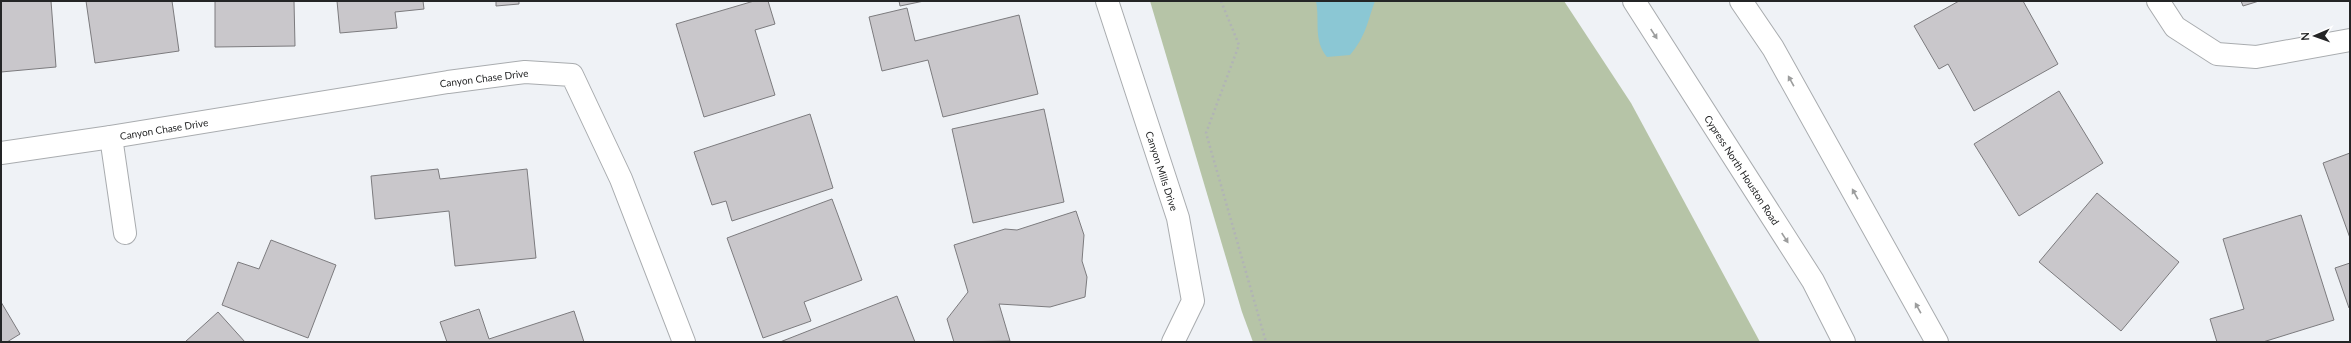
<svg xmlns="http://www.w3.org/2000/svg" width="2351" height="343" viewBox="0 0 2351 343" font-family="Lato,sans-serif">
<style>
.green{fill:#b6c4a7}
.water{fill:#8bc7d4}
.building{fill:#c9c7cb;stroke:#7c7b7e}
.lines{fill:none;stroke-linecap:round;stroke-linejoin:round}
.minor-casing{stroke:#a9acaf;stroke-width:24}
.tertiary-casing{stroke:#a9acaf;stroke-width:24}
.path{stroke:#b1b3b6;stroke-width:2.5;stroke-dasharray:2 3;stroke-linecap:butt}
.minor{stroke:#fff;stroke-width:22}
.tertiary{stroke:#fff;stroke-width:22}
.oneway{fill:#9c9d9d}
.labels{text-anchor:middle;stroke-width:4;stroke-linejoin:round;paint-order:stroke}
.street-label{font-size:10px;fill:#242526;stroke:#fff}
</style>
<rect width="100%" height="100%" fill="#eff2f6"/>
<polygon class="green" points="1150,1 1564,1 1631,103 1760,342 1253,342 1242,312"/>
<path class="water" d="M1316,1H1375C1367,23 1366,36 1350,55L1327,57C1313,40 1320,21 1316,1Z"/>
<g class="building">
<polygon points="1,1 51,1 56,67 1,72"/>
<polygon points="86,1 172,1 179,51 95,63"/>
<polygon points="215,1 294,1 295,46 215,47"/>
<polygon points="337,1 423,1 424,9 395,12 397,28 340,33"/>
<polygon points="496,1 519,1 519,4 496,6"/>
<polygon points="754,1 768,1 775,24 755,30 775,95 704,117 676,24"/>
<polygon points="899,1 924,1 900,6"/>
<polygon points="1959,1 2023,1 2058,64 1974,111 1948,64 1939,69 1914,26"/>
<polygon points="2241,1 2259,1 2243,6"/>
<polygon points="907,8 915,41 1019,15 1038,94 943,117 928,60 882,71 869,17"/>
<polygon points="2059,91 2103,163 2019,216 1974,144"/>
<polygon points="1044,109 1064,202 973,223 952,129"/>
<polygon points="810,114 833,188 732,221 726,201 712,205 694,152"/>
<polygon points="2350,153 2350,238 2323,163"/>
<polygon points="438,169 440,179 527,169 536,258 455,266 449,211 375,219 371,176"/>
<polygon points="2097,193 2179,262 2121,331 2039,262"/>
<polygon points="832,199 862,280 804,302 811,321 763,338 727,238"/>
<polygon points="1076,211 1084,235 1082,261 1087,277 1085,297 1050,307 999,304 1010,341 954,342 947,319 968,292 954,245 1005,229 1017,230"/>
<polygon points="2301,215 2334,320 2263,342 2217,342 2210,319 2244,309 2223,239"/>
<polygon points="271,240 336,265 308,338 222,305 238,262 259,269"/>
<polygon points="2350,263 2350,308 2349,308 2335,268"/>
<polygon points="897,296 915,342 780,342"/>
<polygon points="1,302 20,334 7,342 1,342"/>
<polygon points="479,309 489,339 574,311 584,342 447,342 440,322"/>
<polygon points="218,312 245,342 185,342"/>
</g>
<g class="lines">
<g class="minor-casing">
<g id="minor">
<polyline points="1107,1 1178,218 1193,301 1173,342"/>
<polyline points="2158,1 2175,27 2217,54 2256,57 2350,40"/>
<polyline points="111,137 125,233"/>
<polyline points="1,153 111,137 448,82 525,72 572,75 621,179 684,342"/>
</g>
</g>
<g class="tertiary-casing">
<g id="tertiary">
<polyline points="1634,1 1813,281 1844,342"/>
<polyline points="1741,1 1773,48 1937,342"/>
</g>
</g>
<polyline class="path" points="1221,1 1239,45 1206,133 1266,342"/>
<use href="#minor" class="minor"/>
<use href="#tertiary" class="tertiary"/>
</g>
<defs><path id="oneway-solid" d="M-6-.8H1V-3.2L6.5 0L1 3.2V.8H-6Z"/></defs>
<g class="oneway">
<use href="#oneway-solid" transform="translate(1654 34) rotate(57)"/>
<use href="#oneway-solid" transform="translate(1791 81) rotate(-119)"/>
<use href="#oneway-solid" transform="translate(1855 194) rotate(-119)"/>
<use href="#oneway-solid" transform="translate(1785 238) rotate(57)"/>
<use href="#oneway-solid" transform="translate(1918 308) rotate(-119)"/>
</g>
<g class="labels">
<g class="street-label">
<text transform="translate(484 78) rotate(-7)" y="4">Canyon Chase Drive</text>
<text transform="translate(164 129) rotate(-9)" y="4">Canyon Chase Drive</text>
<text transform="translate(1742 170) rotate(57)" y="4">Cypress North Houston Road</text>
<text transform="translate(1162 171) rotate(72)" y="4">Canyon Mills Drive</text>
</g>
</g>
<rect width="2351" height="343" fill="none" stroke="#242526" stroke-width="4"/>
<g transform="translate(2315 36) rotate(268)" stroke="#ffffff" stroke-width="3" paint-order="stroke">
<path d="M0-3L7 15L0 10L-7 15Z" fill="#242526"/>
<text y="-6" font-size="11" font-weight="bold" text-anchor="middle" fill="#242526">N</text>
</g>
</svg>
